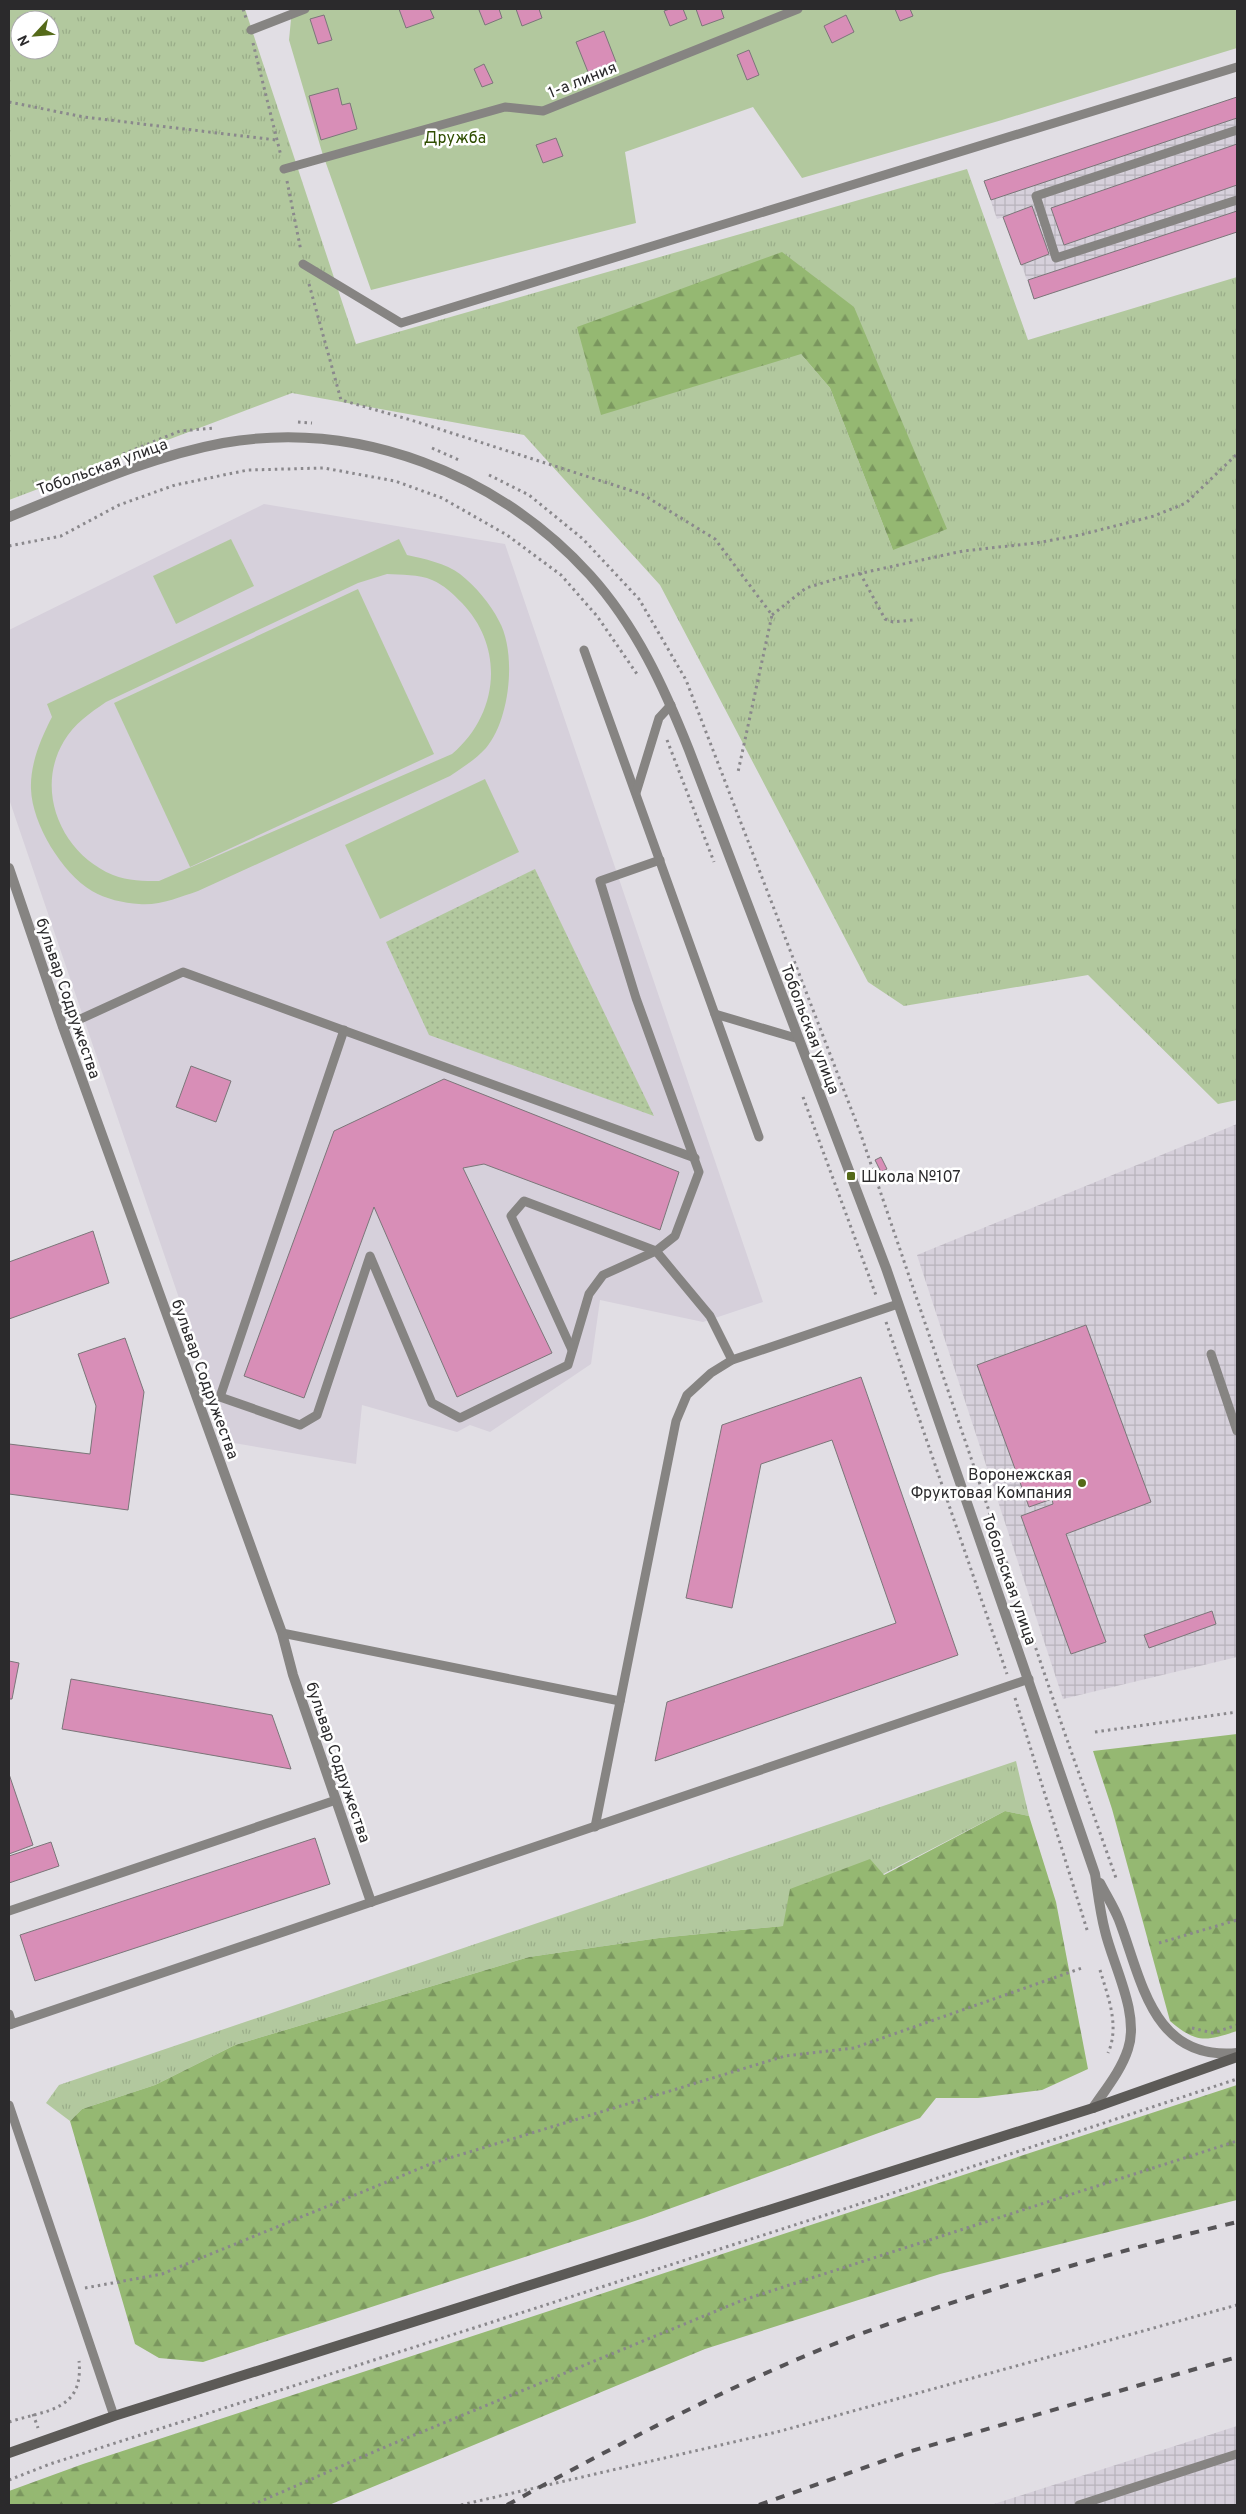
<svg xmlns="http://www.w3.org/2000/svg" width="1246" height="2514" viewBox="0 0 1246 2514" font-family="Overpass,sans-serif">
<style>
.built{fill:#d6d0db}
.industrial{fill:url(#industrial-grid)}
.grass{fill:url(#grass-tufts);fill-rule:evenodd}
.forest{fill:url(#forest-firs)}
.park{fill:url(#park-dots)}
.garden{fill:#b2c89e;fill-rule:evenodd}
.building{fill:#d88eb7;stroke:#7b7679}
.lines{fill:none;stroke-linecap:round;stroke-linejoin:round}
.path{stroke:#8a888c;stroke-width:3;stroke-dasharray:2.5 4;stroke-linecap:butt}
.lane{stroke:#868482;stroke-width:9}
.street{stroke:#868482;stroke-width:10}
.secondary{stroke:#5c5a57;stroke-width:10}
.rail{stroke:#555356;stroke-width:4;stroke-dasharray:9 9;stroke-linecap:butt}
.poi-dot{fill:#556a19;stroke:#fff;stroke-width:2}
.labels{text-anchor:middle;stroke-width:5;stroke-linejoin:round;paint-order:stroke}
.street-label{font-size:16px;fill:#2b2a2c;stroke:#fff}
.park-label{font-size:16px;fill:#2f4e00;stroke:#fff}
.poi-label{font-size:16px;fill:#2b2a2c;stroke:#fff;text-anchor:start}
</style>
<defs>
<pattern id="industrial-grid" width="8" height="8" patternUnits="userSpaceOnUse" patternTransform="scale(1.25)"><rect width="8" height="8" fill="#d6d0db"/><path d="M0 4h8M4 0v8" fill="none" stroke="#b8b3bc"/></pattern>
<pattern id="grass-tufts" width="24" height="20" patternUnits="userSpaceOnUse" patternTransform="scale(1.25)"><rect width="24" height="20" fill="#b2c89e"/><path d="M3 7l-1-3M5 7V3M7 7l1-3M15 17l-1-3M17 17v-4M19 17l1-3" fill="none" stroke="#99ac88"/></pattern>
<pattern id="forest-firs" width="22" height="20" patternUnits="userSpaceOnUse" patternTransform="scale(1.25)"><rect width="22" height="20" fill="#95b872"/><path d="M5 1l3.5 6h-7zM16 11l3.5 6h-7z" fill="#7a965e"/></pattern>
<pattern id="park-dots" width="8" height="8" patternUnits="userSpaceOnUse" patternTransform="scale(1.25)"><rect width="8" height="8" fill="#b2c89e"/><path d="M2 2h.1M6 6h.1" fill="none" stroke="#99ac88" stroke-width="1.8" stroke-linecap="round"/></pattern>
</defs>
<rect width="100%" height="100%" fill="#e1dee4"/>
<polygon class="built" points="264,504 505,544 763,1302 703,1322 600,1300 591,1364 490,1432 470,1425 457,1432 362,1405 356,1464 228,1442 9,799 9,630"/>
<g class="industrial">
<polygon points="1237,97 1237,232 1034,299 1004,217 997,219 984,181"/>
<polygon points="1237,1124 1237,1657 1063,1699 917,1255"/>
<polygon points="1237,2426 1237,2505 991,2505"/>
</g>
<g class="grass">
<path d="M9,9H245L356,344L967,169L1028,340L1237,277V1100L1218,1104L1088,975L904,1006L868,982L660,585L524,435L292,393L9,500ZM20,20H50V50H20ZM854,307L893,550L830,388L801,354Z"/>
<polygon points="1016,1761 1029,1816 1005,1811 783,1926 659,1938 529,1957 235,2045 155,2085 82,2109 70,2121 46,2103 59,2085"/>
</g>
<g class="forest">
<polygon points="782,252 854,307 947,529 893,550 830,388 801,354 601,415 577,327"/>
<path d="M1237,1734V2031C1206,2041 1197,2044 1170,2021L1112,1809L1093,1751Z"/>
<polygon points="1005,1811 1029,1816 1056,1902 1088,2069 1042,2090 978,2098 936,2098 920,2118 644,2218 203,2362 159,2358 135,2344 70,2121 82,2109 155,2085 235,2045 529,1957 659,1938 783,1926 790,1889 870,1859 884,1875"/>
<polygon points="1237,2085 1237,2200 940,2274 705,2349 329,2505 9,2505 9,2491 83,2464"/>
</g>
<polygon class="park" points="535,869 654,1116 429,1035 386,942"/>
<g class="garden">
<polygon points="292,9 1237,9 1237,48 1002,120 802,178 753,107 625,152 636,223 371,290 322,152 289,40"/>
<polygon points="231,539 254,586 176,624 153,576"/>
<path d="M399,539L407,555C424,559 446,563 460,574C476,587 490,603 499,621C517,653 510,720 486,748C475,760 463,767 450,776L198,891C180,897 159,906 139,904C124,903 105,899 92,891C62,873 32,824 31,789C30,764 41,738 52,717L47,704ZM387,574C401,575 419,574 432,580C444,585 453,594 462,603C505,648 499,714 452,754L159,881C144,881 128,881 113,875C62,854 34,791 64,741C74,724 90,713 106,702L358,583Z"/>
<polygon points="358,589 434,754 190,867 114,703"/>
<polygon points="485,779 519,852 380,919 345,845"/>
</g>
<g class="building">
<polygon points="399,9 430,9 434,18 406,28"/>
<polygon points="482,9 499,9 502,18 485,25 479,10"/>
<polygon points="516,9 539,9 542,18 522,26"/>
<polygon points="670,9 683,9 687,19 670,26 664,11"/>
<polygon points="696,9 721,9 724,18 702,26"/>
<polygon points="895,9 910,9 913,16 900,21"/>
<polygon points="324,15 332,40 318,44 310,19"/>
<polygon points="846,15 854,32 832,43 824,26"/>
<polygon points="604,31 616,62 588,72 576,42"/>
<polygon points="749,50 759,75 747,80 737,55"/>
<polygon points="484,64 493,83 482,87 474,69"/>
<polygon points="338,88 342,105 350,103 357,129 321,140 309,96"/>
<polygon points="1237,97 1237,118 991,200 984,181"/>
<polygon points="556,138 563,156 543,163 536,145"/>
<polygon points="1237,144 1237,185 1064,245 1051,208"/>
<polygon points="1032,206 1049,254 1021,265 1003,217"/>
<polygon points="1237,211 1237,232 1034,299 1028,280"/>
<polygon points="191,1066 231,1081 216,1122 176,1107"/>
<polygon points="444,1079 679,1172 660,1230 484,1164 463,1168 552,1353 457,1397 374,1207 304,1398 244,1376 334,1131"/>
<polygon points="881,1157 887,1169 881,1172 875,1160"/>
<polygon points="93,1231 109,1283 9,1319 9,1262"/>
<polygon points="1086,1325 1151,1502 1066,1534 1106,1642 1071,1654 1021,1516 1053,1504 1052,1499 1029,1507 977,1365"/>
<polygon points="125,1338 144,1392 128,1510 9,1494 9,1444 90,1454 96,1406 78,1354"/>
<polygon points="861,1377 958,1655 655,1761 667,1702 896,1623 832,1440 761,1464 732,1608 686,1598 722,1425"/>
<polygon points="1212,1611 1216,1624 1149,1648 1144,1635"/>
<polygon points="9,1661 19,1663 12,1699 9,1699"/>
<polygon points="71,1679 272,1715 291,1769 62,1729"/>
<polygon points="9,1774 33,1845 9,1854"/>
<polygon points="315,1838 330,1884 35,1981 20,1935"/>
<polygon points="51,1842 59,1866 9,1883 9,1856"/>
</g>
<g class="lines">
<g class="path">
<polyline points="243,9 246,18"/>
<polyline points="253,43 281,156"/>
<polyline points="9,102 84,117 276,140"/>
<polyline points="287,181 301,251"/>
<polyline points="309,284 341,400 411,420 642,494 715,539 772,615 738,772"/>
<polyline points="298,422 312,423"/>
<polyline points="432,448 459,460"/>
<polyline points="123,454 180,431 214,428"/>
<polyline points="489,475 529,495 583,539 639,599 686,680 860,1132 1065,1734 1116,1878"/>
<polyline points="9,546 61,536 119,505 175,485 248,470 324,468 395,481 442,498 507,535 561,575 597,616 639,677"/>
<polyline points="860,573 885,619 893,622 913,620"/>
<polyline points="772,615 806,588 839,578 963,551 1036,543 1080,535 1154,516 1186,503 1237,454"/>
<polyline points="667,740 714,862"/>
<polyline points="803,1097 877,1298"/>
<polyline points="886,1322 1007,1674"/>
<polyline points="1015,1698 1088,1933"/>
<polyline points="1095,1732 1237,1712"/>
<polyline points="1159,1943 1237,1920"/>
<path d="M1100,1970C1108,1997 1120,2026 1108,2053"/>
<polyline points="1192,2028 1213,2033 1237,2025"/>
<polyline points="85,2288 162,2274 433,2163 785,2056 854,2048 1082,1968"/>
<polyline points="33,2414 38,2428"/>
<path d="M9,2422C46,2410 84,2411 79,2361"/>
<polyline points="9,2480 50,2464 832,2213 1237,2079"/>
<polyline points="252,2505 385,2447 743,2300 1237,2141"/>
<polyline points="461,2505 777,2432 1237,2305"/>
</g>
<g class="lane">
<polyline points="251,30 305,9"/>
<polyline points="1237,130 1036,196 1056,258 1237,200"/>
<polyline points="284,169 505,107 543,111 798,9"/>
<polyline points="303,264 401,323 1237,67"/>
<polyline points="584,650 759,1137"/>
<polyline points="636,793 659,718 671,705"/>
<polyline points="715,1014 799,1039"/>
<polyline points="63,1027 183,972 695,1158"/>
<polyline points="344,1030 220,1397 300,1425 317,1415 370,1256 432,1403 460,1418 568,1365 589,1294 603,1275 656,1251 675,1236 699,1172 636,998 600,881 660,860"/>
<polyline points="572,1350 511,1216 524,1201 656,1251 710,1316 732,1360"/>
<polyline points="1211,1354 1237,1431"/>
<polyline points="282,1633 620,1701"/>
<polyline points="595,1827 676,1421 687,1395 711,1373 732,1360 898,1304"/>
<polyline points="9,1911 336,1800"/>
<polyline points="9,2014 12,2024"/>
<polyline points="9,2025 1029,1679"/>
<polyline points="9,2105 114,2416"/>
<polyline points="1079,2505 1237,2454"/>
</g>
<g class="street">
<path d="M9,517C79,489 148,457 223,443C359,419 498,474 590,575C636,626 664,687 689,750L886,1268L1095,1874C1098,1893 1100,1912 1105,1931C1113,1965 1140,2014 1128,2049C1121,2071 1105,2090 1093,2108"/>
<polyline points="9,868 63,1027 282,1633 293,1675 371,1902"/>
<path d="M1100,1883C1106,1895 1114,1907 1119,1920C1142,1980 1152,2061 1237,2053"/>
</g>
<polyline class="secondary" points="9,2453 114,2416 1093,2108 1237,2057"/>
<g class="rail">
<path d="M507,2505C617,2445 728,2386 844,2340C872,2329 901,2320 930,2310C1031,2276 1133,2247 1237,2222"/>
<polyline points="759,2505 911,2451 1237,2357"/>
</g>
</g>
<g class="poi-dot">
<rect x="846" y="1171" width="10" height="10" rx="2.5"/>
<circle cx="1082" cy="1483" r="5"/>
</g>
<g class="labels">
<g class="street-label">
<text transform="translate(582 79) rotate(-22)" y="6">1-а линия</text>
<text transform="translate(102 466) rotate(-20)" y="6">Тобольская улица</text>
<text transform="translate(69 998) rotate(71)" y="6">бульвар Содружества</text>
<text transform="translate(811 1029) rotate(69)" y="6">Тобольская улица</text>
<text transform="translate(206 1379) rotate(70)" y="6">бульвар Содружества</text>
<text transform="translate(1010 1579) rotate(71)" y="6">Тобольская улица</text>
<text transform="translate(339 1762) rotate(71)" y="6">бульвар Содружества</text>
</g>
<g class="park-label">
<text x="455" y="143">Дружба</text>
</g>
<g class="poi-label">
<text x="861" y="1182">Школа №107</text>
<text x="1072" y="1480" text-anchor="end">Воронежская<tspan x="1072" dy="18">Фруктовая Компания</tspan></text>
</g>
</g>
<rect width="1246" height="2514" fill="none" stroke="#2b2a2c" stroke-width="20"/>
<g transform="translate(35 35) rotate(244)"><circle r="24" fill="#ffffff" stroke="#aaaaab"/>
<path d="M0-4L9 19L0 12L-9 19Z" fill="#556a19"/>
<text y="-8" font-size="14" font-weight="bold" text-anchor="middle" fill="#2b2a2c">N</text>
</g>
</svg>
